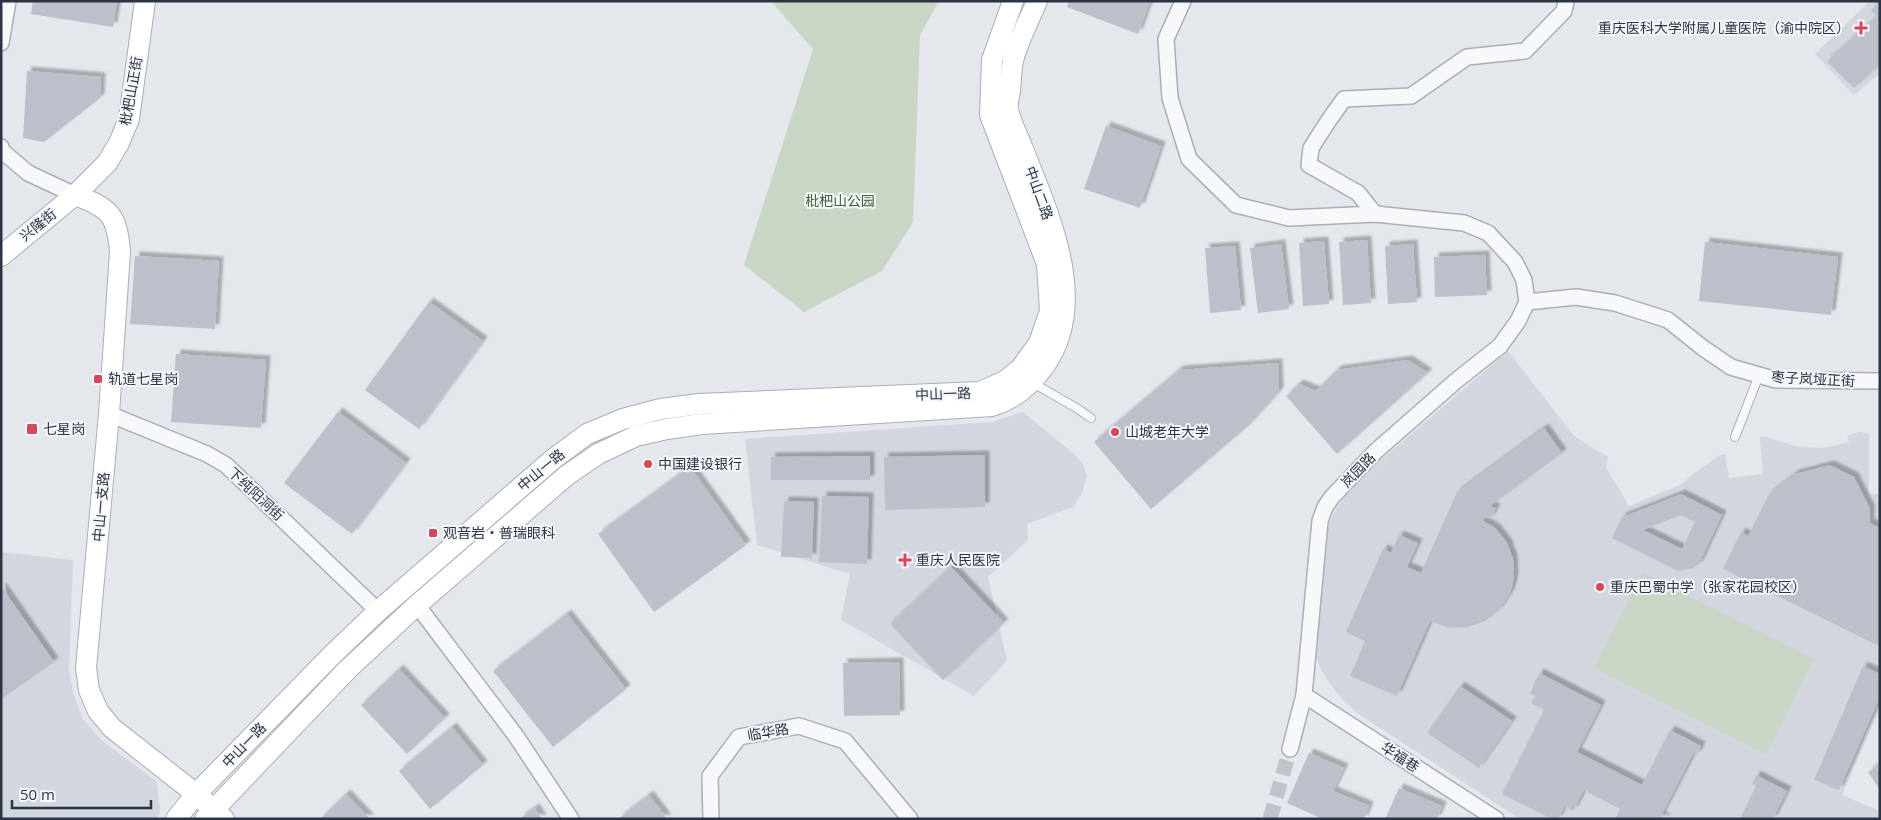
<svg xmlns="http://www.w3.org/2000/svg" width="1881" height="820" viewBox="0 0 1881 820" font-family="'Open Sans','Noto Sans SC',sans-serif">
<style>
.built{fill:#d2d6de}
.green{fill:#c9d6c5}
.building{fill:#bbc0ca;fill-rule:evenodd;filter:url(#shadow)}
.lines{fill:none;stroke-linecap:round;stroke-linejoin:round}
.street-tunnel{stroke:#bfc3cb;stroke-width:15;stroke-dasharray:15 8;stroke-linecap:butt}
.lane-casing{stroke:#a9aeb7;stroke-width:10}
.street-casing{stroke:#a9aeb7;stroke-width:18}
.secondary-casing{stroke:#a9aeb7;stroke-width:22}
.lane{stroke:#f7f8fa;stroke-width:8}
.street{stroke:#f7f8fa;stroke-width:15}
.secondary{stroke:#fff;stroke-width:20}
.poi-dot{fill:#d1495b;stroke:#f4f6f9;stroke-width:2}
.labels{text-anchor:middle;stroke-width:4;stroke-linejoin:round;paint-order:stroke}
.poi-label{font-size:14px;fill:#2b3445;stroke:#f4f6f9;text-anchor:start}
.street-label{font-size:14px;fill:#2b3445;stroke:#f4f6f9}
.park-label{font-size:14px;fill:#3f6138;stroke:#f4f6f9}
</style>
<defs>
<filter id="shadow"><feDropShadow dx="4.5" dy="-4.5" stdDeviation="1" flood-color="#0004"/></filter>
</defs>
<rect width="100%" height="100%" fill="#e4e7ec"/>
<g class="built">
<polygon points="1870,1 1880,1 1880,73 1854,95 1815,54"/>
<polygon points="1508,351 1574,436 1608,457 1606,467 1629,506 1682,484 1689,477 1720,455 1725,454 1729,478 1763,474 1760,437 1767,437 1798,447 1824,448 1849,442 1847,436 1859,432 1869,434 1869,494 1880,494 1880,708 1842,795 1880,811 1880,819 1520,819 1357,713 1342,699 1330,684 1322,671 1316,657 1314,640 1326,533 1333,514 1343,499 1381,460"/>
<polygon points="1023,412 1075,455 1083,464 1087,476 1082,493 1073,507 1027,524 1028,540 988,577 1007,661 974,696 841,620 850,574 757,545 745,439 992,422"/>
<polygon points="1,552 73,560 69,670 73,693 83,719 100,739 157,782 160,814 155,819 1,819"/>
</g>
<g class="green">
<polygon points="771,1 939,1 920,35 913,222 882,271 804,312 744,265 813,49"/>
<polygon points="1642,573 1814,659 1766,754 1594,668"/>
</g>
<g class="building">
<polygon points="33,1 117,1 113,27 31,14"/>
<polygon points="1069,1 1150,1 1138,34 1067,7"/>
<polygon points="1880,3 1880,64 1854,88 1827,61 1877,17 1871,10"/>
<polygon points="27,71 101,77 100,98 44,142 23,138"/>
<polygon points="1106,126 1161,146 1140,208 1084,189"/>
<polygon points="1367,240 1371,303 1343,305 1339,242"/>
<polygon points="1324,241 1329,304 1303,306 1299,243"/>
<polygon points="1705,242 1838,257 1831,315 1699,301"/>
<polygon points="1281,244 1289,309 1258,313 1250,248"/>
<polygon points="1413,244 1417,302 1388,304 1385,246"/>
<polygon points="1235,246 1241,310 1210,313 1205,248"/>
<polygon points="1485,255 1487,295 1435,297 1434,257"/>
<polygon points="135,256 219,261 215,329 130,324"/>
<polygon points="429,302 483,341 419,429 365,390"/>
<polygon points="176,354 266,360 261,428 171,422"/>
<polygon points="1408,360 1428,373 1337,454 1286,396 1299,384 1316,391 1337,370"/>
<polygon points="1278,363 1279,392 1248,426 1151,509 1094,442 1179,370"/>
<polygon points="338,412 406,463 352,534 284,483"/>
<polygon points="1544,428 1562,453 1490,506 1496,508 1490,519 1485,517 1483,521 1495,528 1501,535 1507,543 1513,559 1514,577 1512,587 1509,595 1499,610 1485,621 1468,627 1449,628 1430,621 1397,696 1350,676 1365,641 1346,632 1383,549 1391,553 1399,535 1418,543 1407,567 1421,573 1457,492"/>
<polygon points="985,455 985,507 885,510 884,457"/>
<polygon points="870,456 870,480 771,480 771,457"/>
<polygon points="1830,465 1854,477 1870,509 1870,523 1880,528 1879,646 1723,569 1741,532 1748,536 1769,494 1795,474"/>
<polygon points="690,467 746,545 654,612 598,534"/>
<path d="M1681,494L1722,515L1699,564L1693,568L1678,571L1612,538L1622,517ZM1681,515L1695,522L1682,549L1643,530Z"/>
<polygon points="822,496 869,497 867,564 819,562"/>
<polygon points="784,501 814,502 812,558 781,557"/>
<polygon points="951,567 1004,623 943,680 890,624"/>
<polygon points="1,586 54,662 1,699"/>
<polygon points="567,614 626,689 553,747 493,671"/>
<polygon points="899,662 900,715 844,716 843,663"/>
<polygon points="1863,666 1880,674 1880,697 1839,790 1814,780"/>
<polygon points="399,669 445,718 407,754 361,705"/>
<polygon points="1539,673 1601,705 1577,752 1642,785 1670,730 1701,746 1696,756 1693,754 1661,816 1668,819 1615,819 1620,809 1584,790 1573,811 1565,806 1558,819 1552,819 1502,794 1544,710 1531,703 1535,696 1530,693"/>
<polygon points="1460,686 1512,721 1479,768 1427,733"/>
<polygon points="452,727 483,765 430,809 399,771"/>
<polygon points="1309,753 1344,768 1333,791 1369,806 1364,819 1323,819 1287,803"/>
<polygon points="1880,764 1880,790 1868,772"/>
<polygon points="1756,775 1787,791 1773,819 1740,819 1756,786 1752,784"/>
<polygon points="1399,788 1442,806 1437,819 1385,819"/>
<polygon points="346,794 370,819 320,819"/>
<polygon points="649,795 667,819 618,819"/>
<polygon points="535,808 542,819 519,819"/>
</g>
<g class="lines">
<polyline class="street-tunnel" points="1270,819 1290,749"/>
<g class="lane-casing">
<g id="lane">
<polyline points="1033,383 1078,409 1091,418"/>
<polyline points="1735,437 1759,375"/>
</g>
</g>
<g class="street-casing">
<g id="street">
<polyline points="1183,1 1166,39 1170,98 1189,159 1236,205 1289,218 1375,214 1464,223 1488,233 1515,262 1524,280 1527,302"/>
<polyline points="1,43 8,1"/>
<polyline points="1,147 2,151 28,173 75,195"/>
<polyline points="1375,214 1358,193 1309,165 1311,148 1329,120 1344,99 1411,96 1467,57 1525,51 1564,11 1566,1"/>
<polyline points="1527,302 1576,297 1615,303 1668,320 1703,348 1731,367 1776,380 1880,381"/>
<polyline points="109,414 207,454 226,465 378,611"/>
<polyline points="417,605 516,736 571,819"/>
<polyline points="1304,695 1496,819"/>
<polyline points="1290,749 1304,695 1320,521 1325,507 1332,497 1376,451 1457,380 1500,346 1518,321 1527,302"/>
<polyline points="711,819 710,776 739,737 799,726 845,741 910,819"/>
</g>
</g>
<g class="secondary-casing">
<g id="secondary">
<path d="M75,195C110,208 117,215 120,252L109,414L86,668L89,690L98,711L112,728L196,794L224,819"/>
<polyline points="1,256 75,195 107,163 119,143 129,119 145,1"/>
<polyline points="176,819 196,794 332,655 378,611 552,460 587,434 623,419 661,409 699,404 980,392 1005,381 1021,368 1039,343 1050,311 1047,264 990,115 992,60 1013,1"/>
<path d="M205,819L348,669L417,605L566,476L598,454L636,436L667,429L702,424L992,406C1015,399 1032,384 1045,365C1090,301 1048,213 1023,149C1018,136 1011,123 1008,110C1007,104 1009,97 1010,91C1011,81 1011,71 1013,61C1017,43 1030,18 1037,1"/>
</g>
</g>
<use href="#lane" class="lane"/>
<use href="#street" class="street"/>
<use href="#secondary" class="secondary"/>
</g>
<g class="poi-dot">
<path d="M1858.5 20.5h5v5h5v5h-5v5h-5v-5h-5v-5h5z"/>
<rect x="93" y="374" width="10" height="10" rx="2.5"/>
<rect x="26" y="423" width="12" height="12" rx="2.5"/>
<circle cx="1115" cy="432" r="5"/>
<circle cx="648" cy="464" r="5"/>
<rect x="428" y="528" width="10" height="10" rx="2.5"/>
<path d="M902.5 552.5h5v5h5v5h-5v5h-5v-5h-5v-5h5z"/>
<circle cx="1600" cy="587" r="5"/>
</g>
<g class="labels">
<g class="poi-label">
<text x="1850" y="33" text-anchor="end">重庆医科大学附属儿童医院（渝中院区）</text>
<text x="108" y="384">轨道七星岗</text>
<text x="43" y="434">七星岗</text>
<text x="1125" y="437">山城老年大学</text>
<text x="658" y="469">中国建设银行</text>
<text x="443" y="538">观音岩‧普瑞眼科</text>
<text x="916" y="565">重庆人民医院</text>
<text x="1610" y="592">重庆巴蜀中学（张家花园校区）</text>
</g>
<g class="street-label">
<text transform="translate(131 91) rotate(-80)" y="5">枇杷山正街</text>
<text transform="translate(1039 193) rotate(70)" y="5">中山二路</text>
<text transform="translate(38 225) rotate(-39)" y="5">兴隆街</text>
<text transform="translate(1813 379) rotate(3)" y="5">枣子岚垭正街</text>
<text transform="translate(943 394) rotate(-2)" y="5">中山一路</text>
<text transform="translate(541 470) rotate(-40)" y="5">中山一路</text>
<text transform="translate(1358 470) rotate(-46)" y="5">岚园路</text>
<text transform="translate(256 494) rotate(43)" y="5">下纯阳洞街</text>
<text transform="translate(101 507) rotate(-85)" y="5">中山一支路</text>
<text transform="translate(768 732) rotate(-10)" y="5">临华路</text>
<text transform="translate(244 745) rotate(-46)" y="5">中山一路</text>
<text transform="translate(1400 757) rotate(33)" y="5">华福巷</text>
</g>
<g class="park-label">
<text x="840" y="206">枇杷山公园</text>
</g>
</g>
<rect width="1881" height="820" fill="none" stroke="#2b3445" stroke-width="5"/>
<path d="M12 800v8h139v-8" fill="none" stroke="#2b3445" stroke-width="2.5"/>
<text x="20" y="800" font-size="15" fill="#2b3445" stroke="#f4f6f9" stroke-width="4" paint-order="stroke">50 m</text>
</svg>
